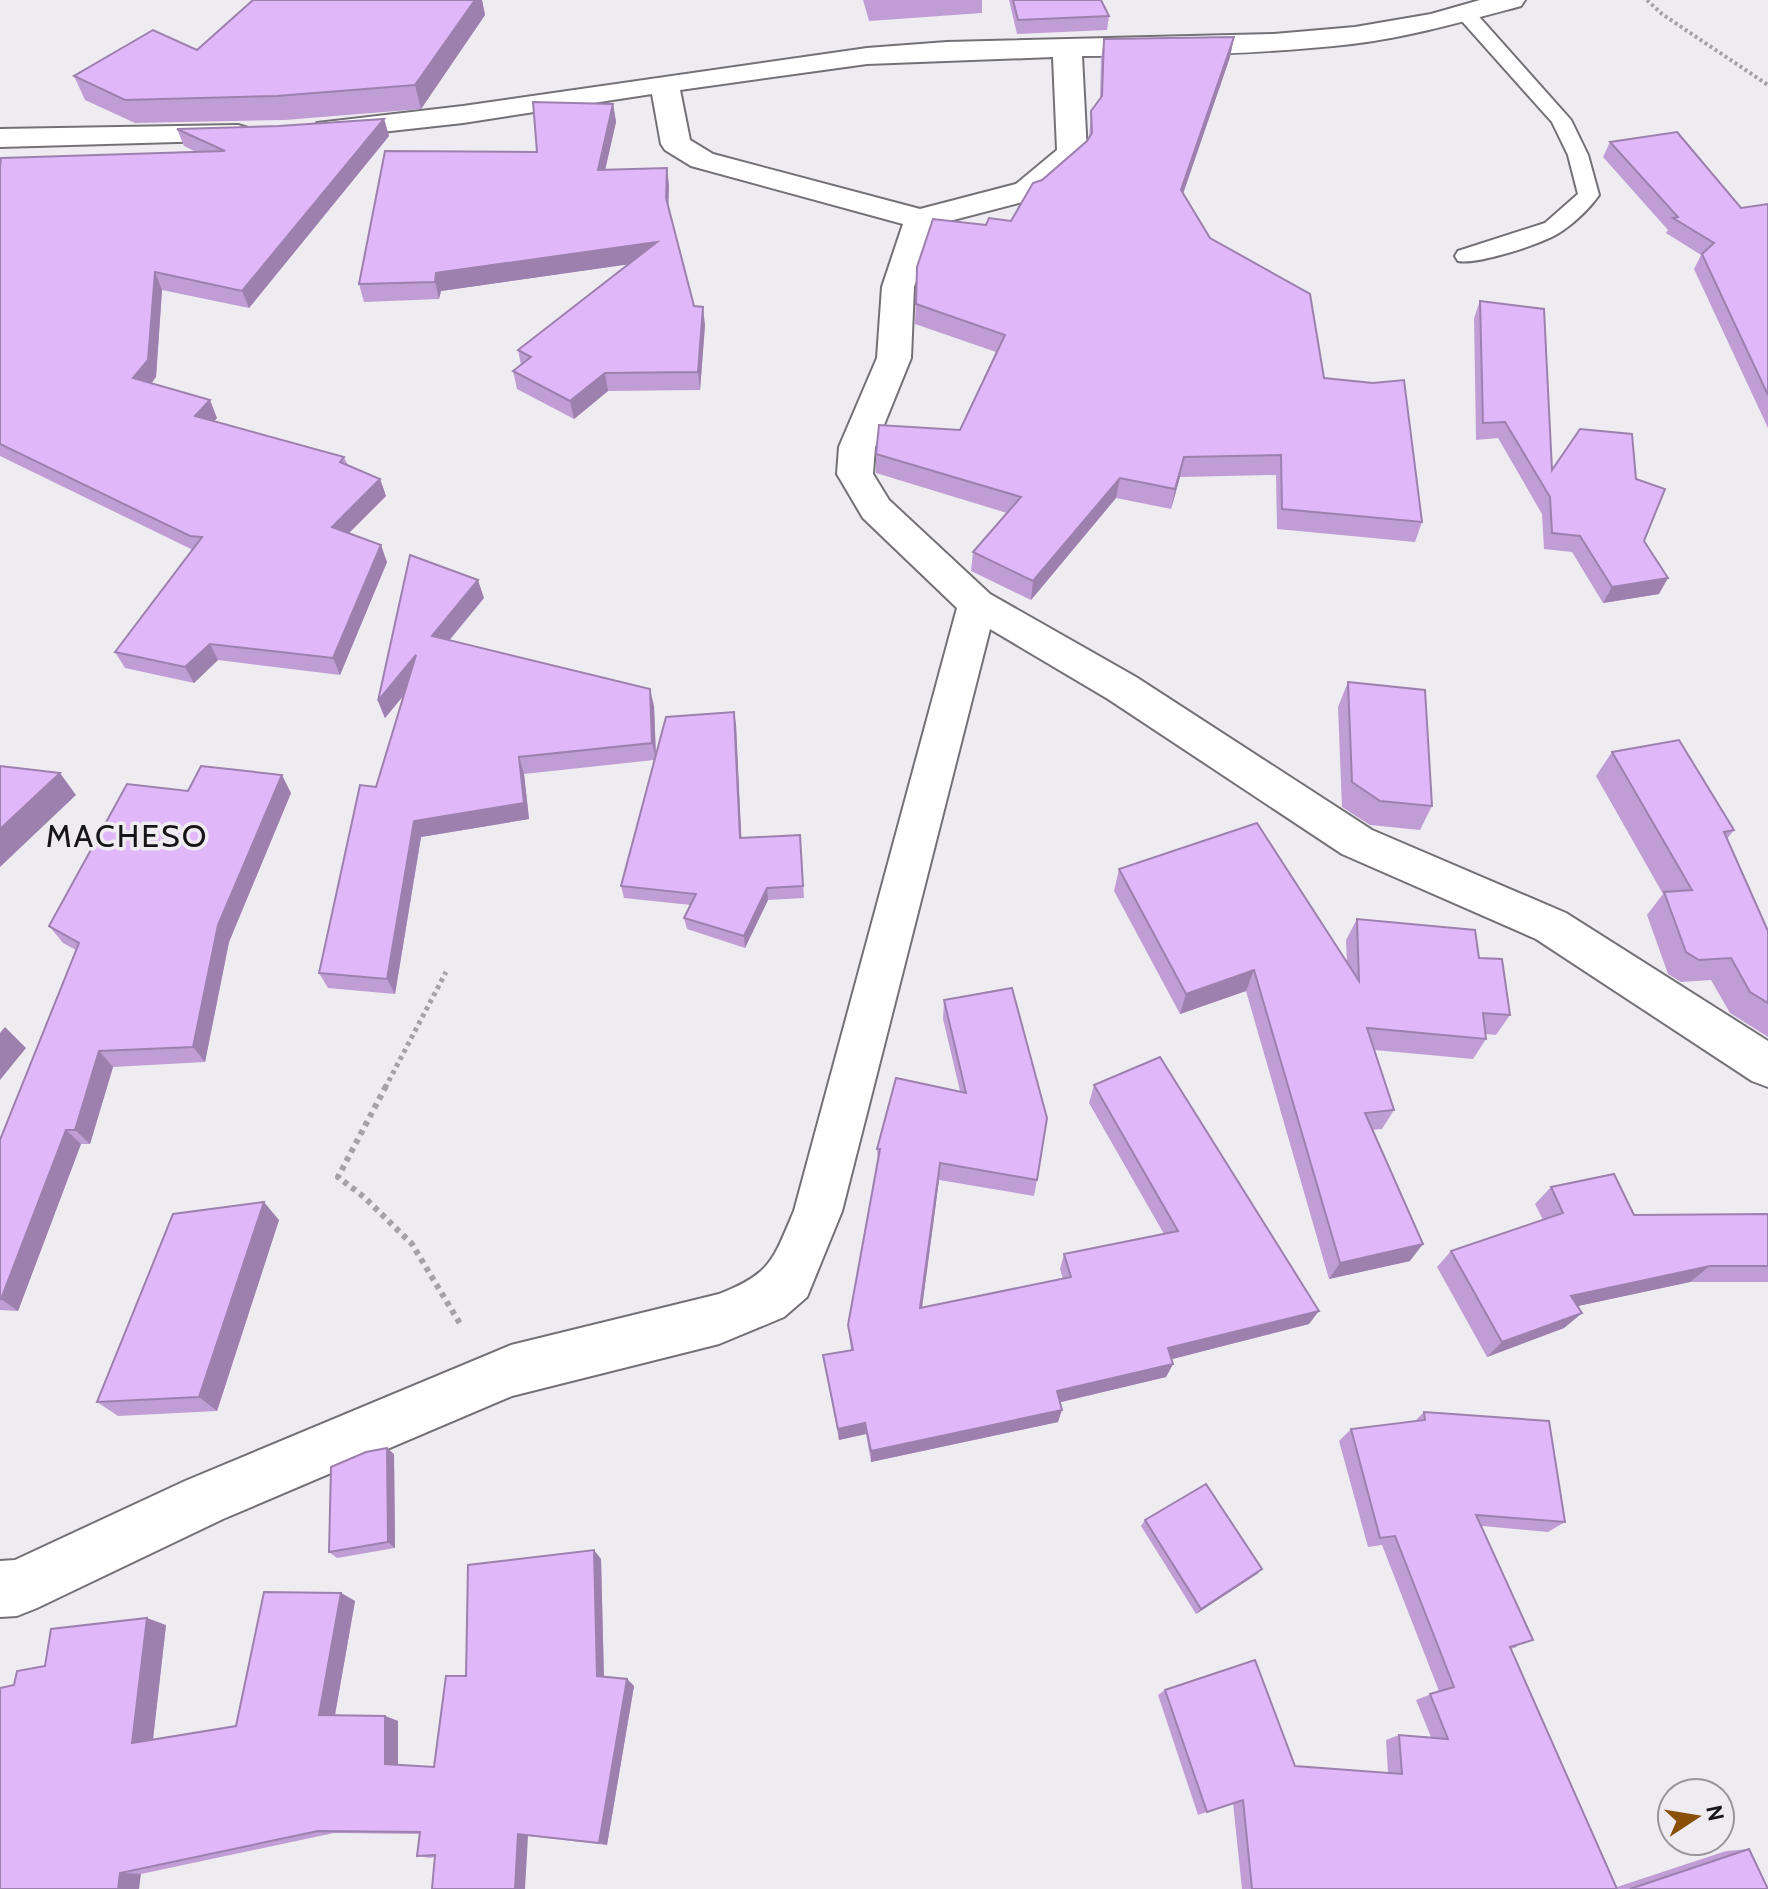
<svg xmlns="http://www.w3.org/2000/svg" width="1768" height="1889" viewBox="0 0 1768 1889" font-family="Cabin,sans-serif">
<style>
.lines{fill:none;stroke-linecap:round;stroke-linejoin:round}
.lane-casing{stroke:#747176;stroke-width:4}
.street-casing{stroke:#747176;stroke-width:4}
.path-far2{stroke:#a4a2a6;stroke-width:4;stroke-dasharray:3 3;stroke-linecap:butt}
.path-far1{stroke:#a4a2a6;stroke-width:5;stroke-dasharray:4 4;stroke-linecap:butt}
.path{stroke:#a4a2a6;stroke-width:6;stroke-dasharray:5 5;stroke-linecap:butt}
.lane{fill:#fff;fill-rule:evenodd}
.street{fill:#fff;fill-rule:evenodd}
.wall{fill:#c19dd6}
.shaded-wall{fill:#9d80ae}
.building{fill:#e0b7f9;stroke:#9d80ae;stroke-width:2}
.labels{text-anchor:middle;stroke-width:7;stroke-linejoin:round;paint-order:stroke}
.quarter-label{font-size:32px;letter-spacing:2px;fill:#161517;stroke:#efecf1}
</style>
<rect width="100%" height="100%" fill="#efecf1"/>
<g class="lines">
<g class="lane-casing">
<path id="lane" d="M1467,9L1474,11L1571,120L1588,155L1599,195C1590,208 1575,222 1562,231C1546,243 1477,265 1458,261L1455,256L1458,251L1545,223L1578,194L1568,155L1552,122L1460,19L1458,15Z"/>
</g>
<g class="street-casing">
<g id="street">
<path d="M1480,0H1525L1521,6C1465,21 1410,37 1352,44C1263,54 1172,56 1082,56L1087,153L1083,159L1038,198L934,225L914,287L911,358L875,447L873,474L889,500L990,594L1136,677L1372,830L1566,913L1768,1041V1087L1752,1081L1536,939L1342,854L1108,699L990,629L842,1211L807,1297L784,1317L719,1344L512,1396L223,1519L37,1608L17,1616L0,1617V1561L15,1560L185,1481L511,1345L719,1294C771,1274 773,1260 794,1211L957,608L863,518L837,474L839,447L877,358L882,287L903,224L691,166L665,150L661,144L652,94L463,123L327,138L317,135L312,129L317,123L463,106L867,48L947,42L1274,34L1355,27L1431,14ZM1053,57L1057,150L1016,184L920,209L713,154L690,140L680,90L867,64Z"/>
<polygon points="238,125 248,128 253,134 248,140 0,147 0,129"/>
</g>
</g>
<polyline class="path-far2" points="1647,0 1662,14 1768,85"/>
<polyline class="path-far1" points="385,1088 446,972"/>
<polyline class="path" points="386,1086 338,1177 364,1197 412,1244 462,1327"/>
<use href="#lane" class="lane"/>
<use href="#street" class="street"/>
</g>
<g class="wall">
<polygon points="253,0 482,0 485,15 421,109 285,120 135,123 85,100 74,76 197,50"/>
<polygon points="863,0 982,0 982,13 869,21"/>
<polygon points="1009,0 1101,0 1109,16 1107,30 1017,34"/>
<polygon points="1234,37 1230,57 1183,194 1210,238 1324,378 1422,522 1415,542 1277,529 1276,475 1180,477 1171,509 1116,498 1031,600 971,571 973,552 1007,513 876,473 876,454 960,430 996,352 915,324 917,267 986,225 1011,221 1042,180 1087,141 1089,138 1091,111 1100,99 1101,59 1104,39"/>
<polygon points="613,104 616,122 605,170 667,168 669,186 668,208 694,306 705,325 700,390 608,391 574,419 517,389 513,371 521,365 518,350 628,264 441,291 439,299 364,302 359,284 537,152"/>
<polygon points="384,119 389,136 249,308 162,290 156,377 151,383 217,418 214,421 344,457 348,465 380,479 386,496 349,533 387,562 340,675 218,660 194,683 125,668 115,652 193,550 0,456 0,167 196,152 184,146 177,129 279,126"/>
<polygon points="1610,142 1741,208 1768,204 1768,428 1694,269 1701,255 1666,233 1668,230 1603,157"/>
<polygon points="1480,301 1552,470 1636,479 1644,541 1659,594 1603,603 1572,552 1544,549 1542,514 1498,438 1476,440 1474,318"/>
<polygon points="484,598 449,640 654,706 656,756 736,725 741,838 800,835 804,898 768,900 745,948 687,929 684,918 691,905 624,898 621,886 654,760 524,774 529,819 421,837 395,994 328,988 319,973 404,695 385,718 378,701"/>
<polygon points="1348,682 1432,806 1420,830 1370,825 1342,807 1338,707"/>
<polygon points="1612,752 1734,830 1727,839 1768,931 1768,1037 1730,1013 1711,980 1681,982 1668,974 1647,915 1663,894 1596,776"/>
<polygon points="188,791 291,793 229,942 205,1062 113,1067 90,1144 81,1144 18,1311 0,1310 0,1140 76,950 63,943 49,926"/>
<polygon points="1119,869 1347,963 1346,940 1357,919 1479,958 1510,1015 1496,1035 1486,1034 1486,1039 1473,1059 1374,1050 1394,1110 1382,1129 1372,1130 1410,1261 1329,1279 1246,991 1180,1014 1114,891"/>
<polygon points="944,1000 1037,1180 1034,1196 939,1180 922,1308 1063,1279 1060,1269 1064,1254 1164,1234 1089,1103 1094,1085 1309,1324 1171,1359 1173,1364 1166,1377 1060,1402 1058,1422 871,1462 866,1434 839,1440 823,1355 851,1350 848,1325 878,1162 877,1149 960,1091 943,1019"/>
<polygon points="1551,1187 1634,1215 1768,1214 1768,1282 1690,1282 1577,1306 1582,1313 1564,1328 1487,1357 1437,1267 1451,1251 1543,1220 1535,1204"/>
<polygon points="279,1220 217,1411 118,1416 97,1402"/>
<polygon points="1424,1412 1565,1522 1548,1532 1482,1526 1517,1647 1511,1649 1617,1887 1726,1851 1749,1849 1768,1889 1242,1889 1233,1803 1198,1815 1158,1695 1165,1690 1295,1766 1388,1773 1386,1740 1399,1735 1431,1737 1416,1700 1439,1691 1382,1545 1368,1547 1339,1441 1351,1429 1414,1422"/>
<polygon points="394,1454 395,1548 337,1558 329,1552"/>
<polygon points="1145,1520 1262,1569 1257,1574 1196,1614 1141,1526"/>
<polygon points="601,1559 604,1677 627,1679 634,1686 607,1845 528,1836 430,1858 417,1856 419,1834 334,1833 141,1874 0,1889 14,1685 45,1666 166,1625 153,1739 236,1726 341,1593 355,1601 335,1715 385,1716 398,1721 398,1765 434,1767 466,1676"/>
</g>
<g class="shaded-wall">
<polygon points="475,0 482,0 485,15 421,109 415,85"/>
<polygon points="1234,37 1230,57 1177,211 1181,190"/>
<polygon points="613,104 616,122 601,188 598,170"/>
<polygon points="384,119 389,136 249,308 242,291"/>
<polygon points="667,168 669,186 668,216 666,198"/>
<polygon points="657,242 659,260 441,291 439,299 435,282 436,273"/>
<polygon points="155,272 162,290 156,377 142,396 133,378"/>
<polygon points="703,307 705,325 700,390 698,372"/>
<polygon points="605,373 608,391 574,419 570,401"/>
<polygon points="210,400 217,418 203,433 195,416"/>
<polygon points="1184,457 1180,477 1171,509 1175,489"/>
<polygon points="1120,478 1116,498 1031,600 1033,581"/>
<polygon points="380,479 386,496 338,544 332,527"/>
<polygon points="381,545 387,562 340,675 333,658"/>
<polygon points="1668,578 1659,594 1603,603 1612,587"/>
<polygon points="478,580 484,598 438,654 432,636"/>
<polygon points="210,644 218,660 194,683 185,667"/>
<polygon points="416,655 422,673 385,718 378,701"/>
<polygon points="650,689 654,706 656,760 652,743"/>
<polygon points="734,712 736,725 742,850 740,838"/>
<polygon points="519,757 524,774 529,819 421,837 395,994 387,979 414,821"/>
<polygon points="60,773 76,795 0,867 0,829"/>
<polygon points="282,775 291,793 229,942 205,1062 193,1047 218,925"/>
<polygon points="767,888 768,900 745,948 744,936"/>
<polygon points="1254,970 1246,991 1180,1014 1186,994"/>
<polygon points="5,1027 26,1048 0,1080 0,1033"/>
<polygon points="99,1051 113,1067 90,1144 75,1130"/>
<polygon points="66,1130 81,1144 18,1311 1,1299"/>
<polygon points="940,1163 939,1180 920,1322 920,1308"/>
<polygon points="264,1202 279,1220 217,1411 199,1397"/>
<polygon points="1423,1244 1410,1261 1329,1279 1340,1263"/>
<polygon points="1710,1266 1690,1282 1555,1311 1571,1296"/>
<polygon points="1319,1311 1309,1324 1161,1362 1168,1348"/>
<polygon points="1582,1313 1564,1328 1487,1357 1502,1342"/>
<polygon points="1173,1364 1166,1377 1053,1404 1057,1391"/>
<polygon points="1062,1410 1058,1422 871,1462 871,1451"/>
<polygon points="865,1423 866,1434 839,1440 838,1429"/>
<polygon points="387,1448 394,1454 395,1548 388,1542"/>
<polygon points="594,1550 601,1559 604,1682 597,1676"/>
<polygon points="1262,1569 1257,1574 1196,1614 1201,1609"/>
<polygon points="341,1593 355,1601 334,1720 319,1715"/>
<polygon points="147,1618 166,1625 152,1748 132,1743"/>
<polygon points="627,1679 634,1686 607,1845 599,1843"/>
<polygon points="385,1716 398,1721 398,1768 385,1764"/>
<polygon points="518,1834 528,1836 525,1889 515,1889"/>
<polygon points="120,1873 141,1874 139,1889 118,1889"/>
</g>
<g class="building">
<polygon points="253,0 475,0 415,85 277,96 125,100 74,76 153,30 197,50"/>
<polygon points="1013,0 1101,0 1109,16 1018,20"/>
<polygon points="1234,37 1181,190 1210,238 1310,294 1324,378 1373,383 1404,380 1422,522 1282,509 1281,455 1184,457 1175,489 1120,478 1033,581 973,552 1021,497 876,454 879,425 960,430 1005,335 916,304 917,267 933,219 986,225 989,218 1011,221 1033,183 1042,180 1087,141 1092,133 1091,111 1102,96 1104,39"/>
<polygon points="533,102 613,104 598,170 667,168 666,198 694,306 703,307 698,372 605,373 570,401 513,371 531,357 518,350 657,242 436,273 435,282 359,284 385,151 537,152"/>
<polygon points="384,119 242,291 155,272 148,360 133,378 210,400 195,416 344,457 340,462 380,479 332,527 381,545 333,658 210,644 185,667 115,652 202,537 190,536 0,444 0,167 1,158 225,151 177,129 279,126"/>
<polygon points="1677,132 1741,208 1768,204 1768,395 1702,254 1714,243 1673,218 1678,217 1610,142"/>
<polygon points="1480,301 1544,309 1552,470 1580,429 1632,434 1636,479 1665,489 1644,541 1668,578 1612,587 1580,536 1552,533 1550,497 1505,422 1483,423"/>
<polygon points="410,555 478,580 432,636 650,689 652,743 519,757 524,803 414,821 387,979 319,973 360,785 376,787 416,655 378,701"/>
<polygon points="1348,682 1425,690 1432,806 1380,801 1352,782"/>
<polygon points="734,712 740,838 800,835 803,886 767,888 744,936 684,918 696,894 621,886 666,717"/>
<polygon points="1679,740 1734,830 1724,832 1768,931 1768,1003 1750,992 1731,958 1699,960 1686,952 1664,892 1692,890 1612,752"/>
<polygon points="0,766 60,773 0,829"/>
<polygon points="201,766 282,775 218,925 193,1047 99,1051 75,1130 66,1130 1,1299 0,1299 0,1140 79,943 49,926 127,784 188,791"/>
<polygon points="1257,823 1359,981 1357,919 1475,930 1479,958 1502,959 1510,1015 1483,1013 1486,1039 1367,1028 1394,1110 1365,1113 1423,1244 1340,1263 1254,970 1186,994 1119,869"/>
<polygon points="1012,988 1047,1118 1037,1180 940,1163 920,1308 1071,1277 1064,1254 1178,1231 1094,1085 1160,1057 1319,1311 1168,1348 1173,1364 1057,1391 1062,1410 871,1451 865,1423 838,1429 823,1355 853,1350 848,1325 880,1149 877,1149 896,1078 966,1093 944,1000"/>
<polygon points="1614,1174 1634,1215 1768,1214 1768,1266 1710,1266 1571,1296 1582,1313 1502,1342 1451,1251 1563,1213 1551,1187"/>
<polygon points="264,1202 199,1397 97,1402 173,1214"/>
<polygon points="1424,1412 1549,1421 1565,1522 1476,1515 1533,1640 1510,1647 1617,1889 1252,1889 1243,1800 1207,1812 1165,1690 1255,1660 1295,1766 1402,1774 1399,1735 1448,1739 1430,1694 1454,1687 1395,1536 1380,1538 1351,1429 1425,1420"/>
<polygon points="387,1448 388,1542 329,1552 331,1467 366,1452"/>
<polygon points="1206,1484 1262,1569 1201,1609 1145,1520"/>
<polygon points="594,1550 597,1676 627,1679 599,1843 518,1834 515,1889 432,1889 435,1855 417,1856 420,1832 318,1831 120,1873 118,1889 0,1889 0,1688 14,1685 17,1671 45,1666 51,1629 147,1618 132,1743 236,1726 264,1592 341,1593 319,1715 385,1716 385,1764 434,1767 446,1676 466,1676 468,1565"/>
<polygon points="1749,1849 1768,1889 1630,1889"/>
</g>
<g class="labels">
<g class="quarter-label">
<text x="127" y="847">MACHESO</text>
</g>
</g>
<g transform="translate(1696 1817) rotate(78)"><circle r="38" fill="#efecf1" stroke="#98969a" stroke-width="2"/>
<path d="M0-6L14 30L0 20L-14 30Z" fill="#884f05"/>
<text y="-12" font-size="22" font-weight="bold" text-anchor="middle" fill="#161517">N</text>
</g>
</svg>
